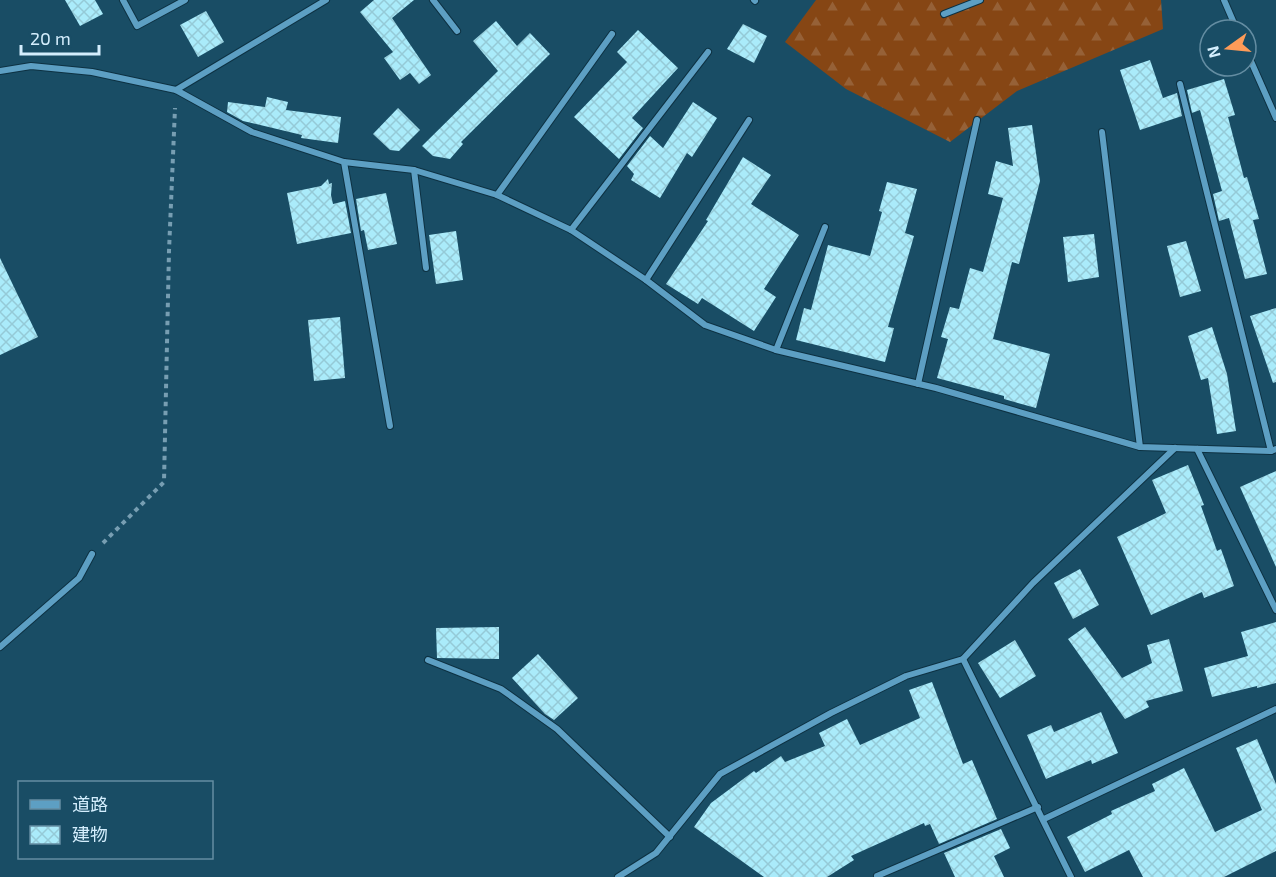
<svg xmlns="http://www.w3.org/2000/svg" width="1276" height="877" viewBox="0 0 1276 877" font-family="'Exo 2','Noto Sans JP',sans-serif">
<style>
.forest{fill:url(#forest-firs)}
.building{fill:url(#building-cross-hatch)}
.lines{fill:none;stroke-linecap:round;stroke-linejoin:round}
.street-casing{stroke:#0d3142;stroke-width:8}
.path{stroke:#779eb2;stroke-width:4;stroke-dasharray:4.5 4.5;stroke-linecap:butt}
.street{stroke:#5d9fc3;stroke-width:6}
</style>
<defs>
<pattern id="forest-firs" width="22" height="20" patternUnits="userSpaceOnUse" patternTransform="scale(1.5)"><rect width="22" height="20" fill="#864614"/><path d="M5 1l3.5 6h-7zM16 11l3.5 6h-7z" fill="#966137"/></pattern>
<pattern id="building-cross-hatch" width="8" height="8" patternUnits="userSpaceOnUse" patternTransform="scale(1.5)"><rect width="8" height="8" fill="#aaebfa"/><path d="M0 0l8 8M0 8l8-8" fill="none" stroke="#95cad7"/></pattern>
</defs>
<rect width="100%" height="100%" fill="#194d65"/>
<polygon class="forest" points="816,0 1161,0 1163,29 1017,91 950,142 846,89 785,42"/>
<g class="building">
<polygon points="65,0 95,0 103,14 80,26"/>
<polygon points="374,0 414,0 392,18 431,75 419,84 410,73 400,80 384,58 393,52 360,12"/>
<polygon points="206,11 224,42 198,57 180,25"/>
<polygon points="496,21 517,46 530,33 550,54 461,142 463,144 450,159 433,156 422,146 498,71 473,41"/>
<polygon points="743,24 767,36 754,63 727,49"/>
<polygon points="638,30 678,68 632,118 643,128 619,159 574,117 627,62 617,52"/>
<polygon points="1150,60 1163,98 1177,93 1182,116 1140,130 1120,70"/>
<polygon points="1224,79 1235,115 1228,117 1244,178 1247,177 1259,219 1253,220 1267,274 1245,279 1229,218 1219,221 1213,194 1222,191 1200,110 1192,113 1187,90"/>
<polygon points="267,97 288,102 286,110 341,117 338,143 301,138 302,135 243,121 227,112 228,102 265,107"/>
<polygon points="693,102 717,118 692,157 687,153 660,198 631,180 634,174 627,166 650,136 663,148"/>
<polygon points="398,108 420,130 399,151 390,150 373,134"/>
<polygon points="1032,125 1040,181 1019,264 1012,262 993,339 1050,354 1036,408 1004,399 1004,396 937,378 948,339 941,337 950,307 959,309 970,268 983,272 1003,198 988,194 996,161 1013,166 1008,128"/>
<polygon points="743,157 771,175 751,204 799,235 764,289 776,297 754,331 702,298 698,304 666,284 708,221 706,220"/>
<polygon points="328,179 329,184 332,183 331,195 333,204 345,201 351,233 297,244 287,193 321,186"/>
<polygon points="887,182 917,189 905,233 914,236 888,327 894,328 885,362 796,340 804,308 811,310 828,245 870,256 882,212 879,211"/>
<polygon points="386,193 397,244 368,250 364,230 361,231 356,199"/>
<polygon points="456,231 463,280 436,284 429,235"/>
<polygon points="1094,234 1099,277 1068,282 1063,237"/>
<polygon points="1186,241 1201,291 1180,297 1167,246"/>
<polygon points="0,258 38,337 0,355"/>
<polygon points="1276,308 1276,382 1273,383 1250,316"/>
<polygon points="340,317 345,378 314,381 308,320"/>
<polygon points="1212,327 1227,374 1236,431 1217,434 1208,378 1201,380 1188,336"/>
<polygon points="1188,465 1204,505 1201,506 1217,551 1221,549 1234,586 1204,598 1202,592 1151,615 1117,537 1166,513 1152,480"/>
<polygon points="1276,471 1276,567 1240,487"/>
<polygon points="1080,569 1099,605 1073,619 1054,583"/>
<polygon points="1276,622 1276,683 1257,688 1257,686 1212,697 1204,668 1248,656 1241,632"/>
<polygon points="499,627 499,659 437,658 436,628"/>
<polygon points="1085,627 1122,678 1152,663 1147,645 1169,639 1183,691 1146,701 1149,707 1125,719 1068,639"/>
<polygon points="1015,640 1036,676 1000,698 978,663"/>
<polygon points="538,654 578,698 554,720 545,714 512,678"/>
<polygon points="932,682 963,764 972,760 997,819 939,844 930,824 925,826 924,823 851,856 854,860 827,877 764,877 694,827 711,803 754,771 756,773 781,756 785,762 825,746 819,733 847,719 860,745 920,718 909,690"/>
<polygon points="1101,712 1118,753 1092,764 1091,760 1046,779 1027,735 1051,725 1054,732"/>
<polygon points="1257,739 1276,784 1276,851 1224,877 1143,877 1129,850 1085,872 1067,837 1112,814 1111,811 1155,791 1152,784 1184,768 1215,832 1262,810 1236,748"/>
<polygon points="1001,829 1010,848 994,856 1004,877 955,877 944,853"/>
</g>
<g class="lines">
<g class="street-casing">
<g id="street">
<polyline points="123,0 137,26 185,0"/>
<polyline points="433,0 457,31"/>
<polyline points="754,0 755,1"/>
<polyline points="1224,0 1237,30"/>
<polyline points="944,14 980,0"/>
<polyline points="1246,50 1276,118"/>
<polyline points="0,71 31,66 92,72 176,90 252,132 344,162 414,170 497,195 571,230 646,280 705,325 776,350 936,388 1140,447 1271,451 1276,449"/>
<polyline points="1180,84 1271,451"/>
<polyline points="176,90 326,0"/>
<polyline points="1102,132 1140,447"/>
<polyline points="344,162 390,426"/>
<polyline points="414,170 426,268"/>
<polyline points="497,195 612,34"/>
<polyline points="571,230 708,52"/>
<polyline points="646,280 749,120"/>
<polyline points="776,350 825,227"/>
<polyline points="918,384 977,120"/>
<polyline points="1197,449 1276,610"/>
<polyline points="0,647 79,578 92,554"/>
<polyline points="963,659 1071,877"/>
<polyline points="428,660 501,689 557,729 670,837"/>
<polyline points="1044,819 1276,709"/>
<polyline points="877,876 1038,807"/>
<polyline points="618,877 656,853 720,774 831,713 906,676 963,659 1033,583 1175,448"/>
</g>
</g>
<polyline class="path" points="103,543 164,482 169,251 175,108"/>
<use href="#street" class="street"/>
</g>
<rect x="18" y="781" width="195" height="78" fill="#194d65" stroke="#648da2" stroke-width="1.5"/>
<rect x="30" y="800" width="30" height="9" fill="#5d9fc3" stroke="#648da2" stroke-width="1.5"/>
<text x="72" y="811" font-size="18" fill="#d4eefd">道路</text>
<rect x="30" y="826" width="30" height="18" fill="url(#building-cross-hatch)" stroke="#648da2" stroke-width="1.5"/>
<text x="72" y="841" font-size="18" fill="#d4eefd">建物</text>
<g transform="translate(1228 48) rotate(255)"><circle r="28" fill="#194d65" stroke="#648da2" stroke-width="1.5"/>
<path d="M0-4.5L10 22L0 15L-10 22Z" fill="#fe9b58"/>
<text y="-9" font-size="16" font-weight="bold" text-anchor="middle" fill="#d4eefd">N</text>
</g>
<path d="M21 45v9h78v-9" fill="none" stroke="#d4eefd" stroke-width="3"/>
<text x="30" y="45" font-size="18" fill="#d4eefd" stroke="#194d65" stroke-width="4.5" paint-order="stroke">20 m</text>
</svg>
